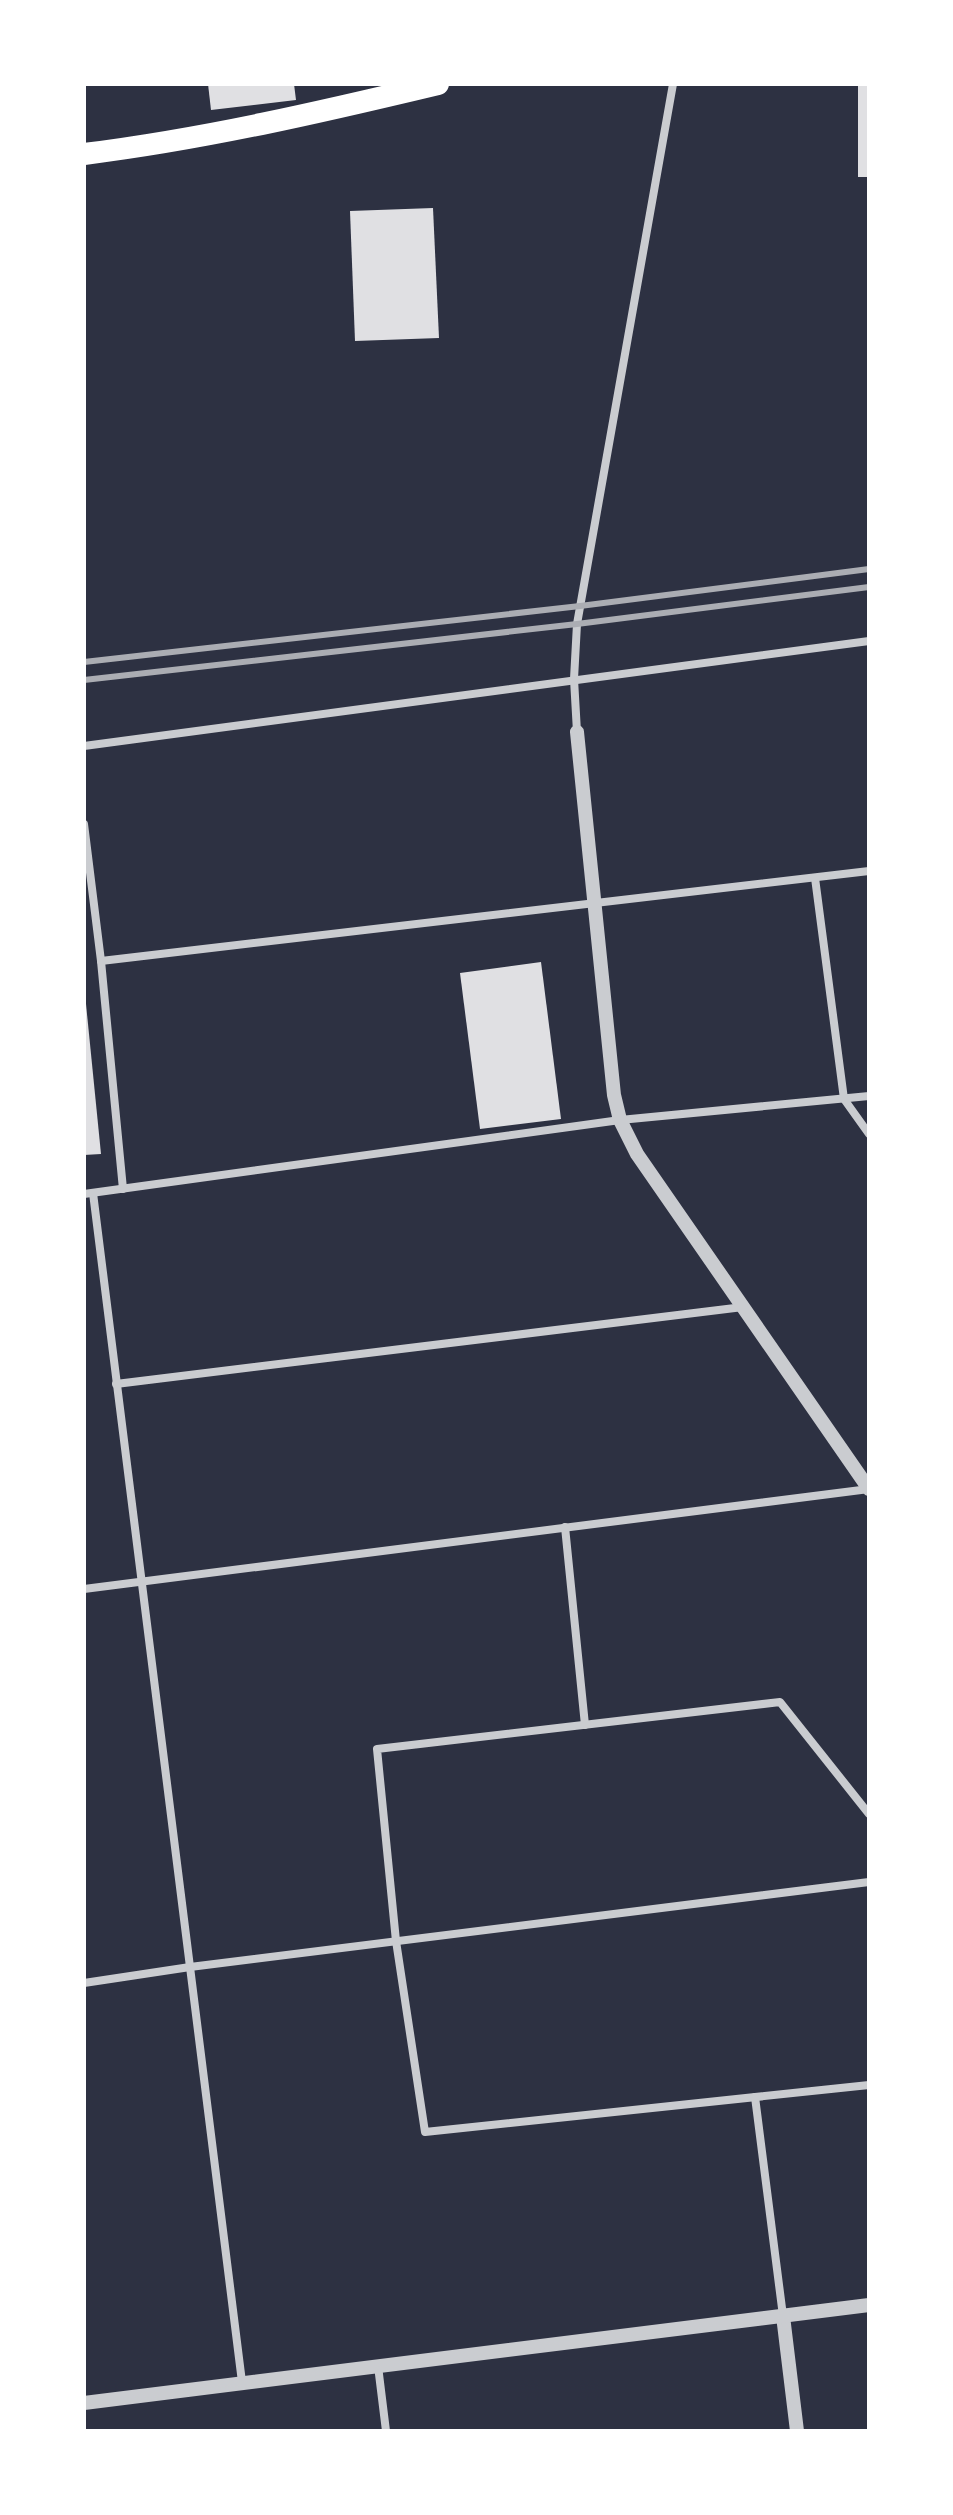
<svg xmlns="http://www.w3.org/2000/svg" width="953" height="2515" viewBox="0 0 953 2515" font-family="Lato,sans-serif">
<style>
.building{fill:#e0e0e3}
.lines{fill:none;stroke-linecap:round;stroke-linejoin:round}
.minor{stroke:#caccd0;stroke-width:8}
.tertiary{stroke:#caccd0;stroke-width:14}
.trunk{stroke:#fff;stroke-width:22}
.rail{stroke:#abadb3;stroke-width:6}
</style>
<rect width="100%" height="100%" fill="#2d3142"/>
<g class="building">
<polygon points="208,84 294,84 296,100 211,110"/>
<rect x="858" y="84" width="11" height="93"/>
<polygon points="433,208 439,338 355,341 350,211"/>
<polygon points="541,962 561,1119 480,1129 460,973"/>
<polygon points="84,1004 86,1004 101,1154 84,1155"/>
</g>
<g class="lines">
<g class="minor">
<polyline points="577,732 574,679 577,624 673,84"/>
<polyline points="84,746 869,641"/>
<polyline points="84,824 101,961 123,1189"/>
<polyline points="815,878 844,1099 869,1134"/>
<polyline points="101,961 869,871"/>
<polyline points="93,1193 242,2382"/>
<polyline points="84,1194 620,1120 869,1096"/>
<polyline points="116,1384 743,1307"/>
<polyline points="565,1527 585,1725"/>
<polyline points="84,1589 869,1489"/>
<polyline points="869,1814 780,1702 377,1749 396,1941 425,2132 869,2085"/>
<polyline points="84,1983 190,1967 869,1882"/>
<polyline points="755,2097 783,2316"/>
<polyline points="378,2366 386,2431"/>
</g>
<g class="tertiary">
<polyline points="577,732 614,1095 620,1120 637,1154 869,1489"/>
<polyline points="783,2316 797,2431"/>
<polyline points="84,2403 869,2305"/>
</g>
<path class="trunk" d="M84,154C204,139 321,112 438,84"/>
<g class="rail">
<polyline points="84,662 580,606 869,569"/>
<polyline points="84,680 577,624 869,587"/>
</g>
</g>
<rect width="953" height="2515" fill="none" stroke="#ffffff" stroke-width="172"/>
</svg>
